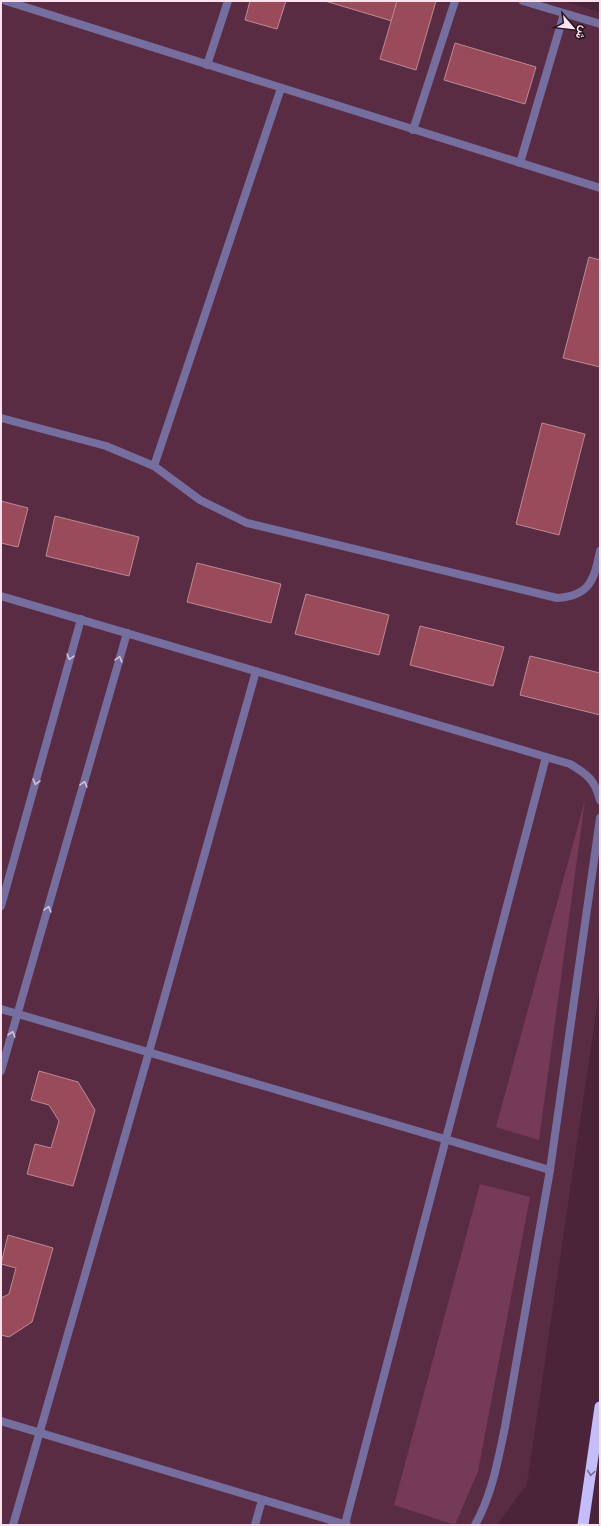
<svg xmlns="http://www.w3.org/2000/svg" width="601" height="1526" viewBox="0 0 601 1526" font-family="'Alegreya Sans',Vazirmatn,sans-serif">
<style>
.built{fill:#5a2c44}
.green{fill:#763a59}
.building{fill:#994b5b;stroke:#bf8991}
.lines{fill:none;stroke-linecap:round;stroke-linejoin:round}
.service{stroke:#756fa0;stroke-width:8}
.trunk{stroke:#c4bdfc;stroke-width:11}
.oneway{stroke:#d5c0d7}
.oneway2{stroke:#76688d}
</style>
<rect width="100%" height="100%" fill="#4c2439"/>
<polygon class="built" points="1,1 562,1 600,12 600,985 527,1484 497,1525 1,1525"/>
<g class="green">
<polygon points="585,800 539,1140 496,1127"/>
<polygon points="480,1184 530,1197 478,1471 455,1525 394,1505"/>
</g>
<g class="building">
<polygon points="250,1 286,1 277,29 245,20"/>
<polygon points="325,1 397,1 392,21"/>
<polygon points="397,1 436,1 416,70 380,59"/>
<polygon points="455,43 536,67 525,104 444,80"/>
<polygon points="589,257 600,260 600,367 563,358"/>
<polygon points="542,423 585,434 559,535 516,524"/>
<polygon points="1,501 28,508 18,547 1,543"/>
<polygon points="55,516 139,537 129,576 46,556"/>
<polygon points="197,563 281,584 271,623 187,602"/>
<polygon points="306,594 389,615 379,655 295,634"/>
<polygon points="420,626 504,647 493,686 410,665"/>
<polygon points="530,656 600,673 600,715 520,695"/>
<polygon points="39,1071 78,1082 95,1110 73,1186 27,1174 35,1144 51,1148 59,1121 49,1105 31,1100"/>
<polygon points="8,1235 53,1248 32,1322 9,1337 1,1335 1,1298 9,1294 16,1268 1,1264"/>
</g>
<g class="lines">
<g class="service">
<polyline points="6,1 600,188"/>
<polyline points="523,1 600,24"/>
<polyline points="207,65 228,1"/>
<polyline points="413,130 455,1"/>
<polyline points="520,163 564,14"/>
<path d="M1,418L106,446L154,466L200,500L247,523L557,598C590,596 594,580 600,551"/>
<polyline points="154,466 281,88"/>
<path d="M1,596L570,764C587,774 595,780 600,800"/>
<polyline points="1,906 81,619"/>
<polyline points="1,1009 550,1170"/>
<polyline points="1,1071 127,633"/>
<polyline points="1,1421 347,1525"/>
<polyline points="345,1524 546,757"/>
<polyline points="13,1525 149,1052 256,671"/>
<polyline points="255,1525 262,1500"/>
<path d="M475,1525C492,1495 498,1460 505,1427L550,1170L600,818"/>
</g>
<polyline class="trunk" points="583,1525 600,1407"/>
</g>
<defs><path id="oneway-chevron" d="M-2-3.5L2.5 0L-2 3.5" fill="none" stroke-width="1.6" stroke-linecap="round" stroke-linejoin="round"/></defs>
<g class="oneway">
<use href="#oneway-chevron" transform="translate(70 657) rotate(106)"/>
<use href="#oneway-chevron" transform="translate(119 659) rotate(-74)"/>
<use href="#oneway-chevron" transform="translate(36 782) rotate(106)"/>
<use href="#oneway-chevron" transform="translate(84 784) rotate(-74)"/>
<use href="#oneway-chevron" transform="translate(48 909) rotate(-74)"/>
<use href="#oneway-chevron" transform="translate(12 1034) rotate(-73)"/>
</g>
<use class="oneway2" href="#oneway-chevron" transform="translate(591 1473) rotate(98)"/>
<rect width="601" height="1526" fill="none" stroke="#fee3ef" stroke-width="4"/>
<g transform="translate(573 28) rotate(118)" stroke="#27141e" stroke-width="3" paint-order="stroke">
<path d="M0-3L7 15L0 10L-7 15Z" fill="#fee3ef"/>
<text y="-6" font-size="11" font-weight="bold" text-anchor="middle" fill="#fee3ef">ش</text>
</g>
</svg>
